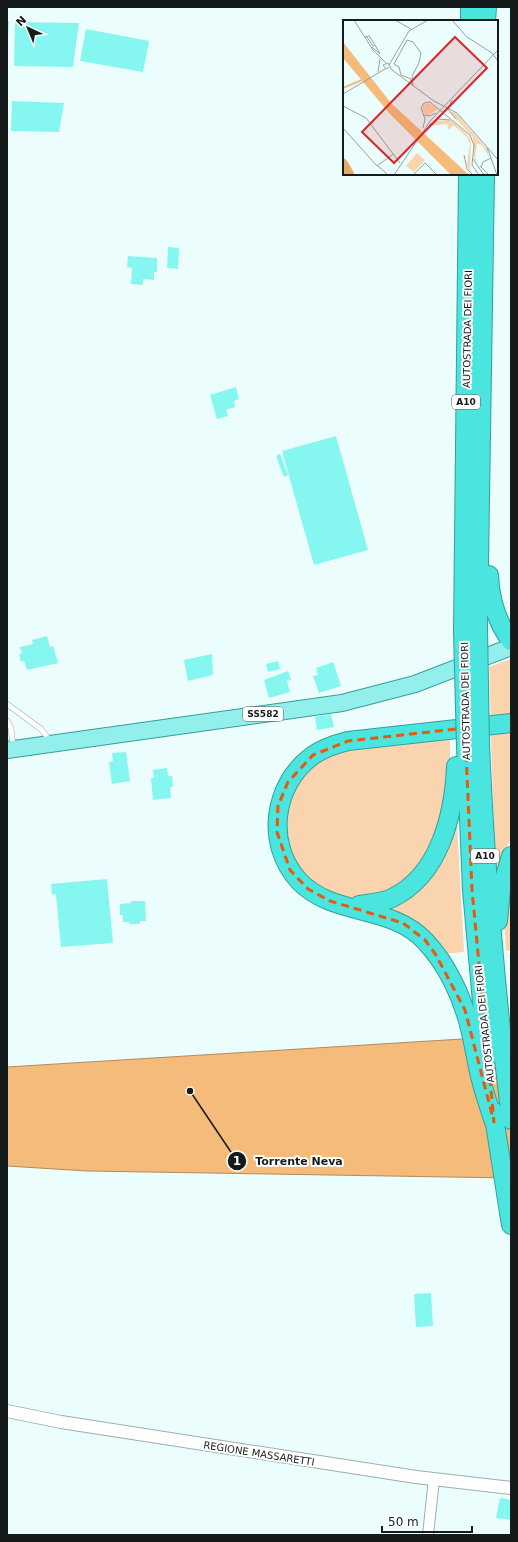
<svg xmlns="http://www.w3.org/2000/svg" width="518" height="1542" viewBox="0 0 518 1542" font-family="'DejaVu Sans',sans-serif">
<style>
.green{fill:#f9d4ae}
.water{fill:#f4bb7b;stroke:#b18b5e}
.building{fill:#86f7f0}
.lines{fill:none;stroke-linecap:round;stroke-linejoin:round}
.service-casing{stroke:#9dafad;stroke-width:6}
.minor-casing{stroke:#9dafad;stroke-width:12}
.tertiary-casing{stroke:#9dafad;stroke-width:14}
.primary-casing{stroke:#379e9a;stroke-width:18}
.motorway-casing{stroke:#379e9a;stroke-width:20}
.service{stroke:#fff;stroke-width:5}
.minor{stroke:#fff;stroke-width:10}
.tertiary{stroke:#fff;stroke-width:12}
.primary{stroke:#92efeb;stroke-width:16}
.motorway{stroke:#4ae5de;stroke-width:18}
.motorway-bridge-casing{stroke:#379e9a;stroke-width:20;stroke-linecap:butt}
.motorway-bridge{stroke:#4ae5de;stroke-width:18}
.marked{fill:none;stroke:#e8590c;stroke-width:3;stroke-dasharray:8 5;stroke-linejoin:round}
.labels{text-anchor:middle;stroke-width:4;stroke-linejoin:round;paint-order:stroke}
.shield{fill:#fff;stroke:#5b5f5f;stroke-width:1}
.shield-label{font-size:9px;font-weight:bold;fill:#151b1b}
.street-label{font-size:10px;fill:#151b1b;stroke:#fff}
.inset-river{fill:none;stroke:#f4bb7b;stroke-width:2}
.inset-road{fill:none;stroke:#95a3a2;stroke-width:1}
.view{fill:#d62828;fill-opacity:0.15;stroke:#d62828;stroke-width:2}
.inset-edge{fill:none;stroke:#151b1b;stroke-width:2}
.leader{fill:none;stroke:#151b1b;stroke-width:1.5}
.callout-dot{fill:#151b1b;stroke:#fff;stroke-width:1.5}
.mark-label{font-size:12px;text-anchor:middle;font-weight:bold;fill:#fff}
.callout-label{font-size:11px;text-anchor:middle;font-weight:bold;fill:#151b1b;stroke:#fff;stroke-width:4;stroke-linejoin:round;paint-order:stroke}
</style>
<rect width="100%" height="100%" fill="#ebfdfc"/>
<g class="green">
<polygon points="511,659 511,717 491,719 489,667"/>
<polygon points="511,733 511,838 499,865 495,870 491,735"/>
<polygon points="450,739 450,775 444,813 425,860 394,890 360,898 348,897 324,890 303,873 294,861 286,844 283,827 288,798 303,774 323,758 348,749"/>
<polygon points="451,824 457,824 464,952 442,954 386,910"/>
<polygon points="511,872 511,950 506,951 504,920"/>
</g>
<polygon class="water" points="511,1036 511,1178 87,1171 7,1166 7,1067"/>
<g class="building">
<polygon points="7,21 9,21 8,37 7,37"/>
<polygon points="15,22 79,23 73,67 14,66"/>
<polygon points="86,29 149,41 143,72 80,61"/>
<polygon points="12,101 64,103 59,132 11,131"/>
<polygon points="168,247 179,248 178,269 167,268"/>
<polygon points="128,256 157,258 157,272 154,272 154,280 143,279 143,285 131,284 132,268 127,267"/>
<polygon points="236,387 239,399 234,401 235,407 226,410 228,416 217,419 210,395"/>
<polygon points="336,436 368,550 314,565 282,451"/>
<polygon points="280,454 288,475 284,477 277,459 277,455"/>
<polygon points="47,636 50,647 53,646 58,663 27,670 24,661 21,662 19,654 22,653 20,647 33,644 32,640"/>
<polygon points="212,654 213,675 188,681 184,660"/>
<polygon points="278,661 280,669 268,672 266,664"/>
<polygon points="333,662 341,686 319,693 313,676 318,675 316,668"/>
<polygon points="288,671 291,680 287,681 290,692 269,698 264,680"/>
<polygon points="331,714 334,727 317,730 315,717"/>
<polygon points="126,752 130,781 112,784 109,762 113,761 112,753"/>
<polygon points="167,768 168,776 172,776 173,787 170,787 171,798 153,800 151,778 154,778 153,770"/>
<polygon points="107,879 113,943 61,947 56,894 52,895 51,884"/>
<polygon points="131,901 145,901 146,921 140,921 140,924 129,924 129,922 123,922 123,915 120,915 120,904 131,903"/>
<polygon points="431,1293 433,1326 416,1327 414,1294"/>
<polygon points="500,1498 511,1500 511,1520 496,1518"/>
</g>
<g class="lines">
<g class="service-casing">
<g id="service">
<polyline points="7,704 41,729 50,741"/>
<polyline points="7,721 11,728 13,747"/>
</g>
</g>
<g class="minor-casing">
<polyline id="minor" points="428,1535 434,1479"/>
</g>
<g class="tertiary-casing">
<polyline id="tertiary" points="7,1411 61,1422 416,1477 511,1488"/>
</g>
<g class="primary-casing">
<polyline id="primary" points="7,750 342,703 415,684 511,647"/>
</g>
<g class="motorway-casing">
<g id="motorway">
<polyline points="470,21 470,7"/>
<polyline points="486,21 487,7"/>
<path d="M489,575C490,600 496,621 511,641"/>
<polyline points="478,628 485,174"/>
<polyline points="463,631 468,174"/>
<path d="M480,743C485,869 496,994 511,1120"/>
<polyline points="466,747 472,890 487,1058"/>
<path d="M359,905C370,903 381,903 392,898C440,875 454,814 456,766"/>
<polyline points="498,921 501,890 511,856"/>
<polyline points="493,1111 511,1225"/>
<path d="M494,1122C489,1107 484,1092 480,1076C476,1060 474,1044 470,1029C463,998 447,964 425,941C391,904 333,917 299,881C265,844 273,785 312,756C323,748 336,744 348,741L511,723"/>
</g>
</g>
<use href="#service" class="service"/>
<use href="#minor" class="minor"/>
<use href="#tertiary" class="tertiary"/>
<use href="#primary" class="primary"/>
<use href="#motorway" class="motorway"/>
<g class="motorway-bridge-casing">
<g id="motorway-bridge">
<polyline points="478,628 480,743"/>
<polyline points="463,631 466,747"/>
</g>
</g>
<use href="#motorway-bridge" class="motorway-bridge"/>
</g>
<path class="marked" d="M465,728L472,890L494,1122L465,1010L436,955L425,940L403,923L330,901L308,889L290,870L277,832L278,806L288,782L313,755L348,741Z"/>
<g class="labels">
<g class="shield">
<rect x="452" y="395" width="28" height="14" rx="3"/>
<rect x="243" y="707" width="40" height="14" rx="3"/>
<rect x="471" y="849" width="28" height="14" rx="3"/>
</g>
<g class="shield-label">
<text x="466" y="405">A10</text>
<text x="263" y="717">SS582</text>
<text x="485" y="859">A10</text>
</g>
<g class="street-label">
<text transform="translate(467 329) rotate(-89)" y="4">AUTOSTRADA DEI FIORI</text>
<text transform="translate(465 701) rotate(-91)" y="4">AUTOSTRADA DEI FIORI</text>
<text transform="translate(484 1024) rotate(-96)" y="4">AUTOSTRADA DEI FIORI</text>
<text transform="translate(259 1453) rotate(9)" y="4">REGIONE MASSARETTI</text>
</g>
</g>
<g transform="translate(343 20)">
<rect width="155" height="155" fill="#ebfdfc"/>
<path d="M86,83L95,89L84,96L79,91L80,85ZM106,92H112L145,130V135L139,125L134,124L132,137L135,144L131,138L130,117ZM108,100L122,112L128,120L127,151L124,145L127,124L124,117L110,105L106,110L104,104L86,106L92,101ZM74,133L82,140L71,152L63,146Z" fill="#f9d4ae"/>
<path d="M0,137L5,142L12,155H0Z" fill="#e3aa6b"/>
<path d="M0,22L48,83L126,155H108L47,94L0,38Z" fill="#f4bb7b"/>
<path class="inset-river" d="M0,68L19,60"/>
<path class="inset-road" d="M11,0L30,30L43,43M52,0L68,9M109,0L124,17L149,33L155,41M22,17L26,16L32,25L30,26L24,17M29,27L37,34L32,25M46,45L66,11L85,0M46,47L43,49L40,45L45,43L49,50L91,81L114,93L144,127L154,155M35,52L37,39M68,64V59L58,55L56,47L51,44L64,20L70,22L78,33L76,43L69,56L70,66M0,74L42,49M109,80L105,89L113,99M0,86L23,98L57,143M80,95L86,96L93,93M86,105L95,99L107,100M0,108L34,146L50,134M80,108L82,99L78,88L81,83L87,82L127,115L131,125L129,145L136,155M145,128L155,140M121,135L124,149L130,155M130,139L141,155M35,146L45,155M137,146L146,155M138,147L140,142L148,138M51,155L88,100L155,30M70,155L82,143L94,155"/>
<path class="view" d="M112,17L144,48L51,143L19,112Z"/>
<rect width="155" height="155" class="inset-edge"/>
</g>
<path class="leader" d="M190 1091L237 1161"/>
<g class="callout-dot">
<circle cx="190" cy="1091" r="4"/>
<circle cx="237" cy="1161" r="10"/>
</g>
<g class="mark-label">
<text x="237" y="1165">1</text>
</g>
<g class="callout-label">
<text x="299" y="1165">Torrente Neva</text>
</g>
<rect width="518" height="1542" fill="none" stroke="#151b1b" stroke-width="16"/>
<g transform="translate(28 28) rotate(316)" stroke="#ffffff" stroke-width="3" paint-order="stroke">
<path d="M0-3L7 15L0 10L-7 15Z" fill="#151b1b"/>
<text y="-6" font-size="11" font-weight="bold" text-anchor="middle" fill="#151b1b">N</text>
</g>
<path d="M382 1526v6h90v-6" fill="none" stroke="#151b1b" stroke-width="2"/>
<text x="388" y="1526" font-size="12" fill="#151b1b" stroke="#ffffff" stroke-width="3" paint-order="stroke">50 m</text>
</svg>
